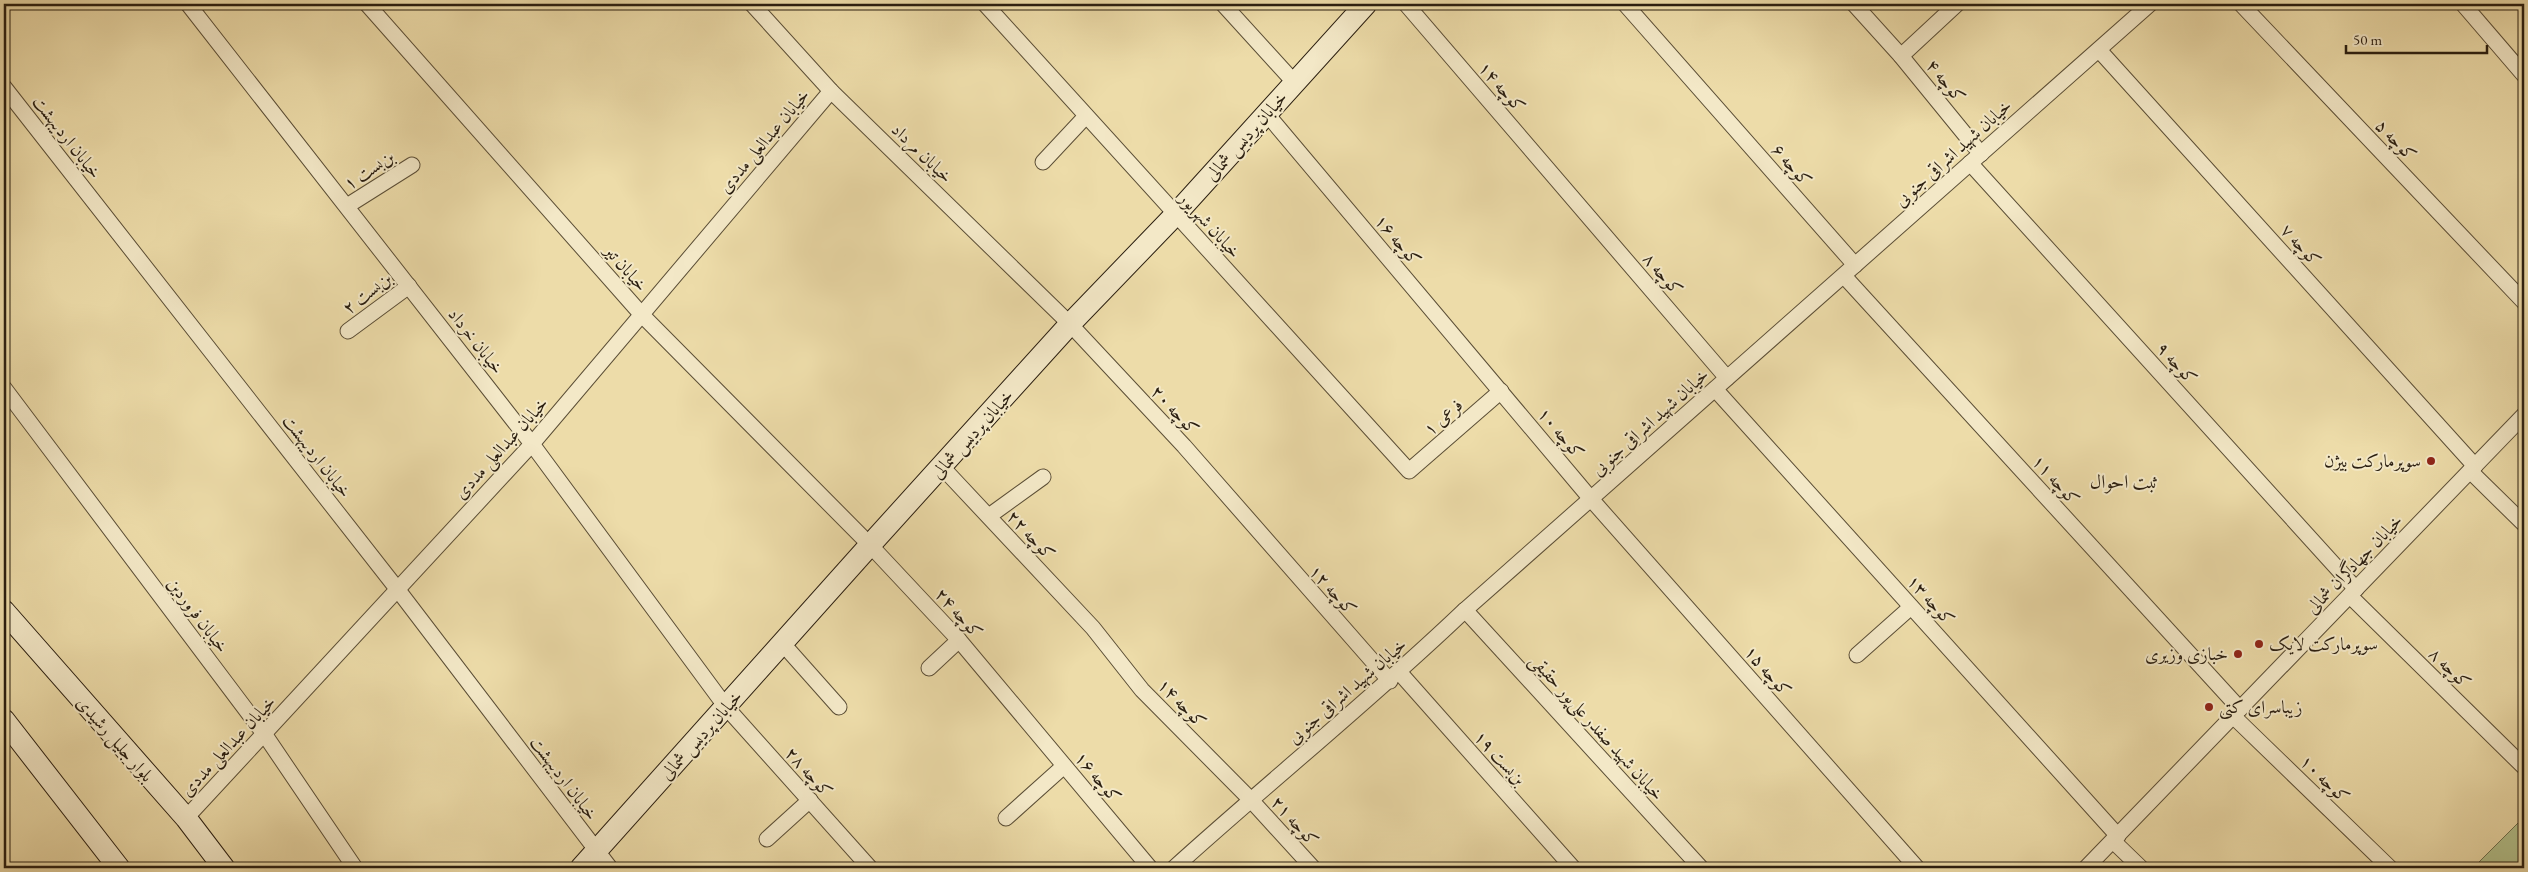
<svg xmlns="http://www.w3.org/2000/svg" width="2528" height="872" viewBox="0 0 2528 872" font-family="'EB Garamond',Amiri,serif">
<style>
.park{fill:#b3c28c;stroke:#6e704e}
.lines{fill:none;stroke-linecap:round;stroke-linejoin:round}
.street-casing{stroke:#5b4e36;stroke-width:17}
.secondary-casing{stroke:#2a1e10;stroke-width:23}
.street{stroke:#f3e8c7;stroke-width:15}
.secondary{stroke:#f3e8c7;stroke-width:21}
.poi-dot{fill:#8f2418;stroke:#f3e8c7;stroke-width:2}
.labels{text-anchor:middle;stroke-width:4;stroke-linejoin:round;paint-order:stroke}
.street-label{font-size:18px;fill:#2a1e10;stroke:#f3e8c7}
.poi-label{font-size:18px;fill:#2a1e10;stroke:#f3e8c7;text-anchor:end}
.neighbourhood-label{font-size:19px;fill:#2a1e10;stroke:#f3e8c7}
</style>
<rect width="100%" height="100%" fill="#eddca9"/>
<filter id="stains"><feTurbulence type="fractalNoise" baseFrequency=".004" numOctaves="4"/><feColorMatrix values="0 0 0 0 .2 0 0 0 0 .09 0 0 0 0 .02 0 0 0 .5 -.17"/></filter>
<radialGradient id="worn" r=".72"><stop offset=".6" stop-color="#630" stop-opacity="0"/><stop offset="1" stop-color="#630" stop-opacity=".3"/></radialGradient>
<polygon class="park" points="2524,817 2524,868 2473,868"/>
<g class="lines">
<g class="street-casing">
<g id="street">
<polyline points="188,4 532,444 726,707 870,868"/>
<polyline points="367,4 642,315 870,545 959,640 1150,868"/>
<polyline points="752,4 831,91 1070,324 1184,446 1390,681"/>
<polyline points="985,4 1409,471 1501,391"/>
<polyline points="1223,4 1294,82"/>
<polyline points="1406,4 1727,378"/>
<polyline points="1625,4 1855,265"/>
<polyline points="1854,4 1901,56 1981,154"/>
<polyline points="2241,4 2524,302"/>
<polyline points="2463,4 2524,75"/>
<polyline points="2099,50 2475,466"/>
<polyline points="1901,56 1957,4"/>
<polyline points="4,87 398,590 610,868"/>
<polyline points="1266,113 1591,499 1917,868"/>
<polyline points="1043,162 1086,116"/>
<polyline points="1970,163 2356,589"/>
<polyline points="347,206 412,165"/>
<polyline points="1844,276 2240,709"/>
<polyline points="348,331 409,286"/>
<polyline points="4,388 265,735 355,868"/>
<polyline points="1715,389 2118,836"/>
<polyline points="942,467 1093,628 1142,690 1250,799 1313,868"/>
<polyline points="2470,471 2524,524"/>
<polyline points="989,516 1043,477"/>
<polyline points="2350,596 2524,767"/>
<polyline points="1465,610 1701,868"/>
<polyline points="783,644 839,707"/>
<polyline points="1857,655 1911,607"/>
<polyline points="929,668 959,640"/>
<polyline points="1400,673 1573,868"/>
<polyline points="2233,716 2390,868"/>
<polyline points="186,818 532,444 831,91"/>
<polyline points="1006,818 1064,766"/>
<polyline points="767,839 810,800"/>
<polyline points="2113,841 2141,868"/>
<path d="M1174,868C1270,781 1371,700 1465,610L2150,4"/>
<polyline points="2086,868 2524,415"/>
</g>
</g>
<g class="secondary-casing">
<g id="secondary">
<polyline points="4,611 186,818 224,868"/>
<polyline points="4,720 119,868"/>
<polyline points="581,868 870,545 1070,324 1175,215 1366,4"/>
</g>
</g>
<use href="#street" class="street"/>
<use href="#secondary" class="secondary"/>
</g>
<g class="poi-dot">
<circle cx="2431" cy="461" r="5"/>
<circle cx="2259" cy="644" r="5"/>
<circle cx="2238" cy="654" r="5"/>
<circle cx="2209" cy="707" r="5"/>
</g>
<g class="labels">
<g class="street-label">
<text transform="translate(1946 81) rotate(51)" y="6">کوچه ۴</text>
<text transform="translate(1502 87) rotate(49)" y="6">کوچه ۱۴</text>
<text transform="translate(1246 136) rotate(-48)" y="6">خیابان پردیس شمالی</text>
<text transform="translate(67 137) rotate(52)" y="6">خیابان اردیبهشت</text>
<text transform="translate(2396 140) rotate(46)" y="6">کوچه ۵</text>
<text transform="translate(764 141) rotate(-50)" y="6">خیابان عبدالعلی مددی</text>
<text transform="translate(922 153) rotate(44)" y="6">خیابان مرداد</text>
<text transform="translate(1953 153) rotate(-42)" y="6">خیابان شهید اشراقی جنوبی</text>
<text transform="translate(1792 165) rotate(49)" y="6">کوچه ۶</text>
<text transform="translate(369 170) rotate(-33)" y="6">بن‌بست ۱</text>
<text transform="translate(1210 225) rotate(48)" y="6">خیابان شهریور</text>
<text transform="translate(1398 240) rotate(50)" y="6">کوچه ۱۶</text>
<text transform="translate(2301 245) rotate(48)" y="6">کوچه ۷</text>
<text transform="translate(626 268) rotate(49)" y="6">خیابان تیر</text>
<text transform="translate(1663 274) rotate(49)" y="6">کوچه ۸</text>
<text transform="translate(367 293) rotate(-37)" y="6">بن‌بست ۲</text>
<text transform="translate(476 341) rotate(52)" y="6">خیابان خرداد</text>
<text transform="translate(2177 363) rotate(48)" y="6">کوچه ۹</text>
<text transform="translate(1175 410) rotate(47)" y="6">کوچه ۲۰</text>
<text transform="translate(1443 417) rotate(-41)" y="6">فرعی ۱</text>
<text transform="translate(1650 422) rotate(-42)" y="6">خیابان شهید اشراقی جنوبی</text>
<text transform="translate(1561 433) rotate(50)" y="6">کوچه ۱۰</text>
<text transform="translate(972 434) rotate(-48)" y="6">خیابان پردیس شمالی</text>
<text transform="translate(501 448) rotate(-48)" y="6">خیابان عبدالعلی مددی</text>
<text transform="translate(317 456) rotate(52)" y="6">خیابان اردیبهشت</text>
<text transform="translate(2056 480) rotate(48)" y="6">کوچه ۱۱</text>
<text transform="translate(1031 535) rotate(47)" y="6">کوچه ۲۲</text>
<text transform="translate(2354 564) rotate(-46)" y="6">خیابان جهادگران شمالی</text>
<text transform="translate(1333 590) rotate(48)" y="6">کوچه ۱۲</text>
<text transform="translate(1931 600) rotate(48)" y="6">کوچه ۱۳</text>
<text transform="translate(959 613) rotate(48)" y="6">کوچه ۲۴</text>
<text transform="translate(198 615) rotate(53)" y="6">خیابان فروردین</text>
<text transform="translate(2450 668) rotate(44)" y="6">کوچه ۸</text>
<text transform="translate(1768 671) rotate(49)" y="6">کوچه ۱۵</text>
<text transform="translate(1347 691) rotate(-41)" y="6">خیابان شهید اشراقی جنوبی</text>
<text transform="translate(1182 703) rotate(46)" y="6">کوچه ۱۴</text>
<text transform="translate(1597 727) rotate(48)" y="6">خیابان شهید صفدر علی‌پور حقیقی</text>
<text transform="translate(701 735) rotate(-48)" y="6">خیابان پردیس شمالی</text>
<text transform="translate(115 739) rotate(49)" y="6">بلوار جلیل رشیدی</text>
<text transform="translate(228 746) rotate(-47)" y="6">خیابان عبدالعلی مددی</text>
<text transform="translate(1500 758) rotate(48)" y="6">بن‌بست ۱۹</text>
<text transform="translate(809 772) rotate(48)" y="6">کوچه ۲۸</text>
<text transform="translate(1098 777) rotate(50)" y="6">کوچه ۱۶</text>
<text transform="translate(564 778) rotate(53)" y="6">خیابان اردیبهشت</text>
<text transform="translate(2325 779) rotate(44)" y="6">کوچه ۱۰</text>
<text transform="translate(1295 821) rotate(48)" y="6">کوچه ۲۱</text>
</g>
<g class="poi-label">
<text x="2421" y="467">سوپرمارکت بیژن</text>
<text x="2269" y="650" text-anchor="start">سوپرمارکت لایک</text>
<text x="2228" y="660">خبازی وزیری</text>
<text x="2219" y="713" text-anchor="start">زیباسرای کتی</text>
</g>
<g class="neighbourhood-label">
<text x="2124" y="488">ثبت احوال</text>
</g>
</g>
<rect width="2528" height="872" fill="none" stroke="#eddca9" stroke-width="20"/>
<rect x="5" y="5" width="2518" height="862" fill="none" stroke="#2a1e10" stroke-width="2.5"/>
<rect x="10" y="10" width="2508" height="852" fill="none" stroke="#2a1e10"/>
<path d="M2346 45v8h141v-8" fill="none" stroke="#2a1e10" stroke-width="2.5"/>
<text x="2353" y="45" font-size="15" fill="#2a1e10" stroke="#f3e8c7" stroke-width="4" paint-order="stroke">50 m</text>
<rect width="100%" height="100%" filter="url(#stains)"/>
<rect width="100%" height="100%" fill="url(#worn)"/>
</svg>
